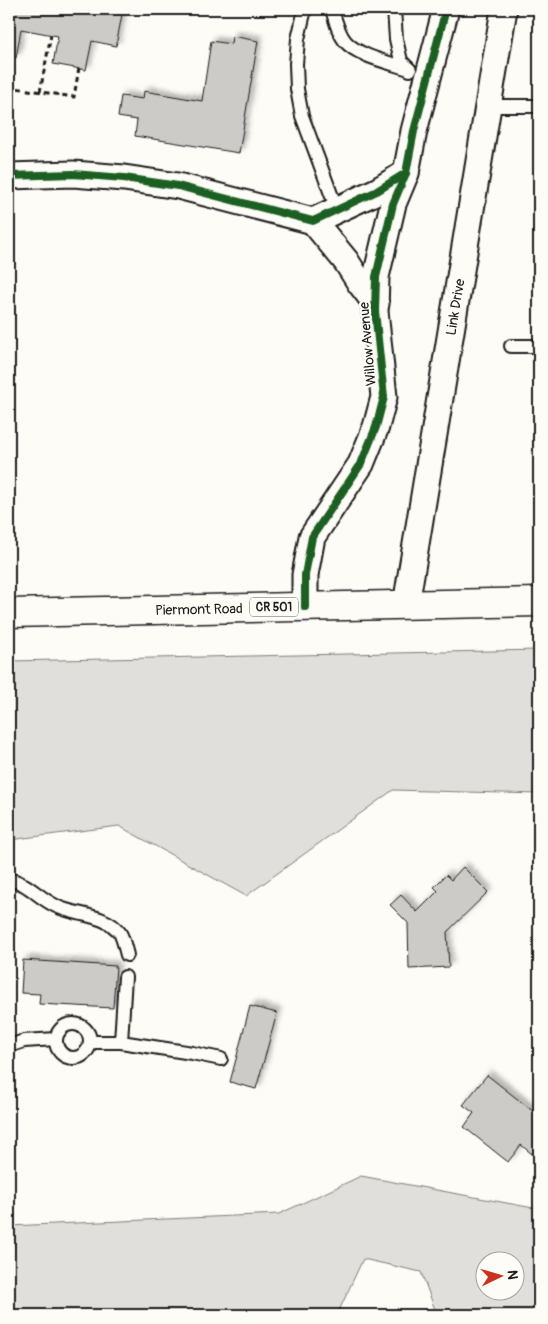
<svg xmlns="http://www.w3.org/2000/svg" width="548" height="1324" viewBox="0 0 548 1324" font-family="Pangolin,sans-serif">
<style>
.green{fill:#e0dfdb;stroke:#7e7e7c;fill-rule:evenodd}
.building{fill:#cccbc8;stroke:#1c1c1c;filter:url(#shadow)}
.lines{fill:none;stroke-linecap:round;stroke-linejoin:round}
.service-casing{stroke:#1c1c1c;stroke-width:16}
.minor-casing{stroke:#1c1c1c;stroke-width:29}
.primary-casing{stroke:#1c1c1c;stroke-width:31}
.path{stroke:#1c1c1c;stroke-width:3;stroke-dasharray:5 4;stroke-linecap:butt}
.service{stroke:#fdfcf7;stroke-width:12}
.minor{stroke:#fdfcf7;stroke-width:25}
.primary{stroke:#fdfcf7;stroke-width:28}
.cycleway-casing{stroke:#fdfcf7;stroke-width:11}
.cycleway{stroke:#1b5e20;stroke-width:8}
.labels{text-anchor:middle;stroke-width:4.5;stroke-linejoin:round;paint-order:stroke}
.shield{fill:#fdfcf7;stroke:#605f5e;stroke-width:1}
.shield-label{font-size:12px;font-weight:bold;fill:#1c1c1c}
.street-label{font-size:14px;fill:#1c1c1c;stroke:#fdfcf7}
</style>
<defs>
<filter id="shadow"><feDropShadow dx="4.5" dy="-4.5" stdDeviation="2.5" flood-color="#0004"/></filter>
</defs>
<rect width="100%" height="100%" fill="#fdfcf7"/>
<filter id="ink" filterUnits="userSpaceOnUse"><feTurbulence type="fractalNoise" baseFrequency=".02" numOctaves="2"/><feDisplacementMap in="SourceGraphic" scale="10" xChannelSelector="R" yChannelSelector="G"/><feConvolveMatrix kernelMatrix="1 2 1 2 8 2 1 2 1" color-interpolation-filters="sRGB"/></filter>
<g filter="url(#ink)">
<g class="green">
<polygon points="539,650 539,794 393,790 246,896 119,826 9,840 9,661"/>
<path d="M361,1176L539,1209V1315H437L421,1272L363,1259L337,1315H9V1226L279,1214ZM486,1262H516V1292H486Z"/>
</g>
<g class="building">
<polygon points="9,9 123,9 116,46 92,41 86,70 53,64 58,36 21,29 16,58 9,57"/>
<polygon points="232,36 258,41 239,153 135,136 137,120 118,117 121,96 143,99 144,91 202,101 211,41 231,44"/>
<polygon points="463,867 488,892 447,932 449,967 409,969 408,923 390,905 401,895 417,912 438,891 434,887 446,875 451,880"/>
<polygon points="23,960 116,966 113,1008 39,1004 40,994 21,993"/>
<polygon points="250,1006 277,1013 256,1089 230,1082"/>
<polygon points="487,1075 539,1116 539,1144 532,1154 521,1145 508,1162 464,1127 474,1113 463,1105"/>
</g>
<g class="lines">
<g class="service-casing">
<g id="service">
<polyline points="305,9 298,39 296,64 297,89 302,116 337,210"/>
<path d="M332,9C335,20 338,32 345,41C357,56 391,63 409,69"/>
<polyline points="394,9 396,39 401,61 410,70"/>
<polyline points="488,106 539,106"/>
<polyline points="511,346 539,346"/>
<path d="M9,879C30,884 37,897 56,906C75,916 105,913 120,933C123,938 125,948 127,955"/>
<polyline points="125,977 121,1042 192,1053 221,1059"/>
<circle cx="73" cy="1041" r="17"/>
<polyline points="90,1042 121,1042"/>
<polyline points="9,1046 24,1041 56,1039"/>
</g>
</g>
<g class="minor-casing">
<g id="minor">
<polyline points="9,176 73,174 124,178 178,186 313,221 377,191 406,173"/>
<polyline points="313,221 346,261 360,283 376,304"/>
<path id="s1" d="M406,605L504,9"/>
<polyline points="305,607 305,575 312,537 361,464 376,427 384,397 375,311 376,277 393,204 406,173 414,131 446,9"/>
</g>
</g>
<g class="primary-casing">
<g id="primary">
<path id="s2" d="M9,613L539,602"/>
</g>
</g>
<g class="path">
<polyline points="9,64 10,57"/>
<polyline points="9,87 74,97 79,68"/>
<polyline points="40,92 51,35"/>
</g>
<use href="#service" class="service"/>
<use href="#minor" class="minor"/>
<use href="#primary" class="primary"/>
<g class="cycleway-casing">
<g id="cycleway">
<polyline points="9,176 73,174 124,178 178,186 313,221 377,191 406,173"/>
<polyline points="305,607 305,575 312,537 361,464 376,427 384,397 375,311 376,277 393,204 406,173 414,131 446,9"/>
</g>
</g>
<use href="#cycleway" class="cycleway"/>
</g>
</g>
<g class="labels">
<rect class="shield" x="250" y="597.5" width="48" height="19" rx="4"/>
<g class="shield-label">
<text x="274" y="611">CR 501</text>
</g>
<g class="street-label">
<text dy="5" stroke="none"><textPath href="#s1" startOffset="302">Link Drive</textPath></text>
<text transform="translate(367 344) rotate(-95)" y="5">Willow Avenue</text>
<text dy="5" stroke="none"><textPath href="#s2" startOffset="190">Piermont Road</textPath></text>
</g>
</g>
<rect width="548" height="1324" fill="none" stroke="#fdfcf7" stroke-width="30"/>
<rect x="15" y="15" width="518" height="1294" fill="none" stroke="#1c1c1c" stroke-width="2" filter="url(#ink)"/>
<g transform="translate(500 1276) rotate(85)"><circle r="24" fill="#fdfcf7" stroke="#a3a29f"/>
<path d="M0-4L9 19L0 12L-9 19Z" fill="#c8321e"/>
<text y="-8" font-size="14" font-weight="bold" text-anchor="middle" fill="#1c1c1c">N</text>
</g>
</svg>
